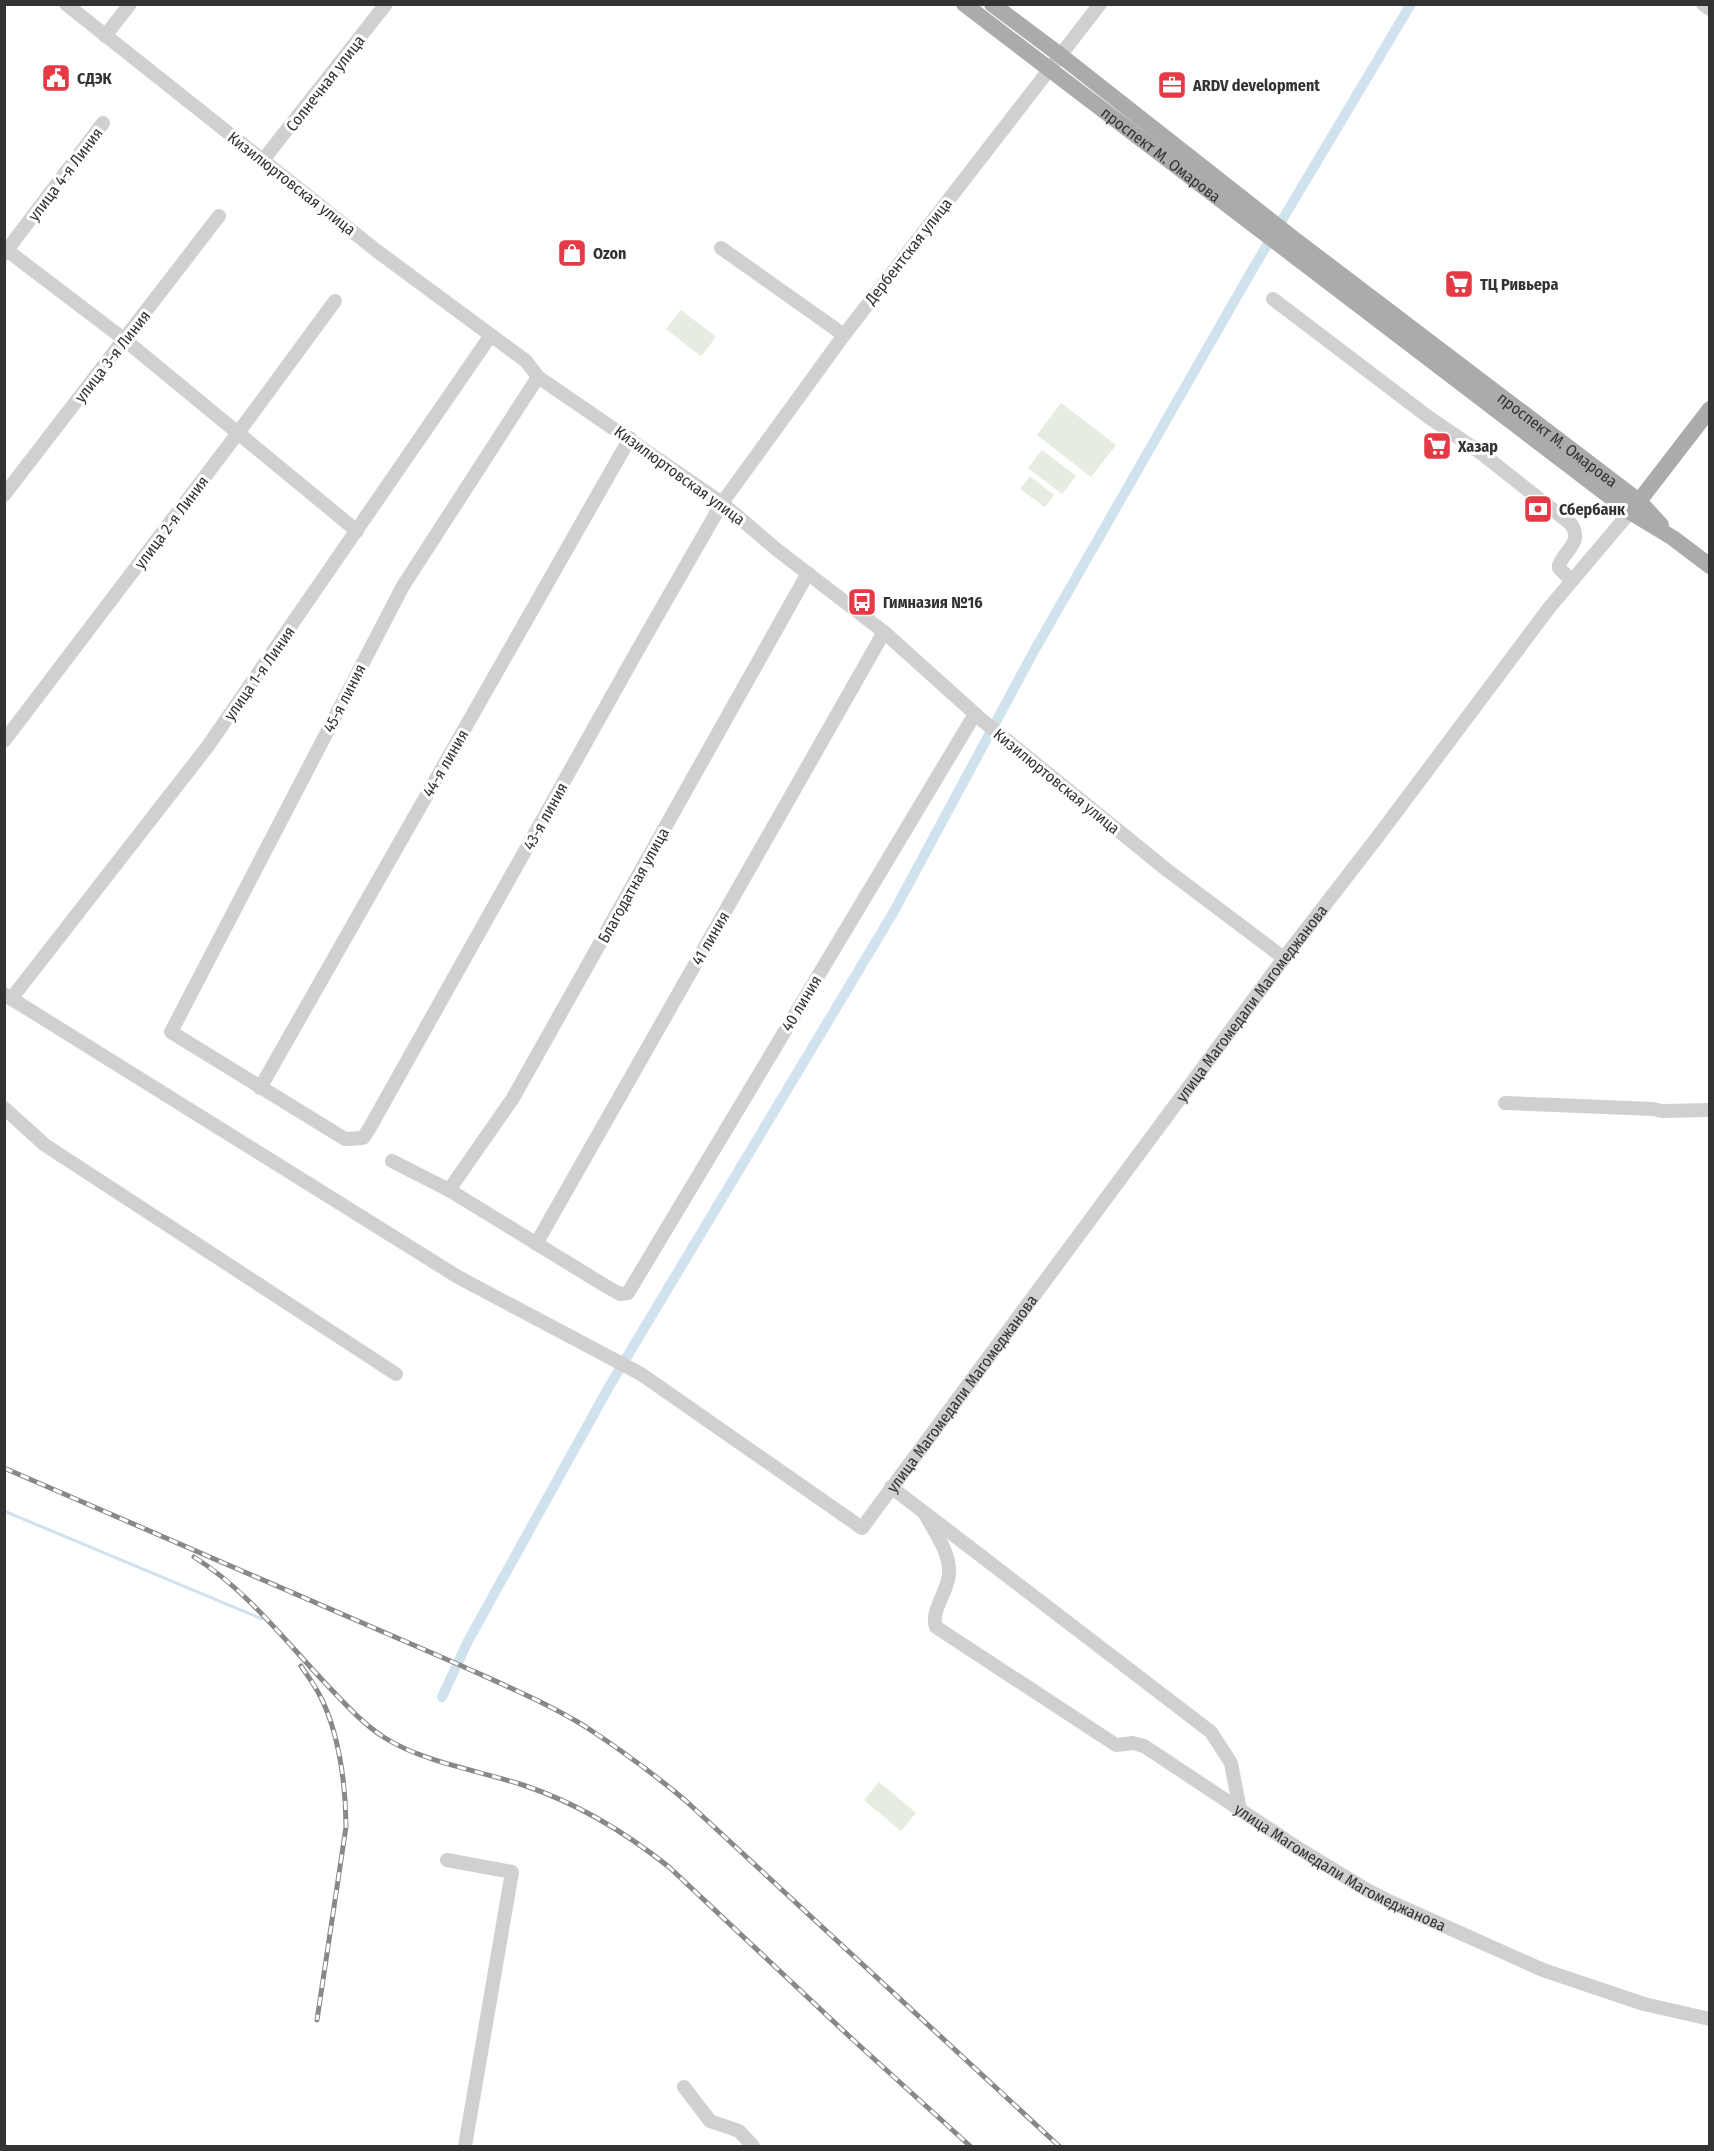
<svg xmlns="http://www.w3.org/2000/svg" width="1714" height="2151" viewBox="0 0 1714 2151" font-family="'Fira Sans Condensed',sans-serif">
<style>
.green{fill:#e6ecdf}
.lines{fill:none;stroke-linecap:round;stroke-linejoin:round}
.stream{stroke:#cfe2ee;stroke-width:3}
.canal{stroke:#cfe2ee;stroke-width:10}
.minor{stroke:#d0d0d0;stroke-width:14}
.major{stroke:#ababab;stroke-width:16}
.rail-casing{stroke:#888;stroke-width:5}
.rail{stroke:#fff;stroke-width:3;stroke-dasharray:9;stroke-linecap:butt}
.labels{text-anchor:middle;stroke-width:6;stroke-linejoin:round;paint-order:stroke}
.poi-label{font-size:16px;font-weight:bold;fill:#333;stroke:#fff;text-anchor:start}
.street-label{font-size:16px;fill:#333;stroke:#fff}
</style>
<rect width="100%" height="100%" fill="#fff"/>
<g class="green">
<polygon points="681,310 716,337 701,356 666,329"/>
<polygon points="1061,403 1116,445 1091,477 1037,435"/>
<polygon points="1042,450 1076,476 1062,494 1028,468"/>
<polygon points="1030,476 1054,495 1045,507 1020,489"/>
<polygon points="879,1782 916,1813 901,1831 864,1800"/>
</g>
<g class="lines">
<polyline class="stream" points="4,1511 262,1619"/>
<polyline class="canal" points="442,1697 468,1641 610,1385 893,913 1034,651 1251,272 1411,4"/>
<g class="minor">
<polyline points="66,4 377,251 526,361 538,377 722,503 776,549 884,632 983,721 1167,870 1284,958"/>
<polyline points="1703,4 1710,9"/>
<polyline points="105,36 130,4"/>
<polyline points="263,160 386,4"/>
<polyline points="4,248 125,340 357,531"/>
<polyline points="721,248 844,335"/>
<polyline points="4,254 103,123"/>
<path d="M1273,299L1427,416L1481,453L1571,524C1583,542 1566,549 1559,565V568L1571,580"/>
<polyline points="538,377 403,586 171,1032 345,1139 363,1138 369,1129 636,653 722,503 844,335 1100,4"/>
<polyline points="4,495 219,216"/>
<polyline points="4,741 238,433 335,301"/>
<path id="s1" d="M4,994L458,1277L641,1374L862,1528L1284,958L1379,835L1549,608L1630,512"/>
<polyline points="11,999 208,746 491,335"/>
<polyline points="260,1088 630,438"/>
<polyline points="1505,1103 1653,1109 1662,1111 1710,1110"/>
<polyline points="4,1108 45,1145 396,1374"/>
<polyline points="392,1161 449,1190 604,1285 620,1294 628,1293 975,714"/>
<polyline points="449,1190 513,1098 808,573"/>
<polyline points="536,1244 884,632"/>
<polyline points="891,1487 1211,1732 1231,1763 1240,1810"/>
<path id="s2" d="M925,1514C934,1531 951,1554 949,1574C948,1591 930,1612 936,1627L1116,1745L1133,1743L1144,1746L1298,1848L1367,1890L1393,1903L1543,1970L1644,2004L1710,2019"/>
<polyline points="447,1860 512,1872 465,2146"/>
<polyline points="684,2087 710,2121 739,2131 753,2146"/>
</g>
<g class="major">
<path id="s3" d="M964,4L1630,512L1673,538L1710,566"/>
<path id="s4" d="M992,4L1060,55L1294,239L1639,501L1661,525"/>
<polyline points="1633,509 1710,409"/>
</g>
<g class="rail-casing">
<g id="rail">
<path d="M4,1468L462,1666C504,1685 547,1703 586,1727C621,1750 654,1774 686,1801L1059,2146"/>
<path d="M194,1557C247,1590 285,1641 328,1686C346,1705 363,1724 385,1738C423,1762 480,1771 523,1785C577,1803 625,1832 669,1867L850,2037L970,2146"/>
<path d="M301,1666C307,1675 314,1684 319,1694C339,1731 346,1786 346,1827L317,2020"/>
</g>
</g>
<use href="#rail" class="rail"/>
</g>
<defs>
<g id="civic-square" transform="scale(1.5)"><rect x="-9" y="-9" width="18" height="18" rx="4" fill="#e63946" stroke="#fff"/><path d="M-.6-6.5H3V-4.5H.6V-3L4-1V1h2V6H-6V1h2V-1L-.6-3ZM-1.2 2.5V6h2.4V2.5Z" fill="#fff"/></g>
<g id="office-square" transform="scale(1.5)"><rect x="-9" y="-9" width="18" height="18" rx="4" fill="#e63946" stroke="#fff"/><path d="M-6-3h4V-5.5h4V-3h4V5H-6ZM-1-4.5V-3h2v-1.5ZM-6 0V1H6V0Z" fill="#fff"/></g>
<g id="shop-square" transform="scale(1.5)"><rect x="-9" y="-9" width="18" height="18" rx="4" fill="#e63946" stroke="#fff"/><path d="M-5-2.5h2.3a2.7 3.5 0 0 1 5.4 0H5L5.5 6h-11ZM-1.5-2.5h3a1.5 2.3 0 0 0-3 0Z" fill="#fff"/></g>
<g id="supermarket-square" transform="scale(1.5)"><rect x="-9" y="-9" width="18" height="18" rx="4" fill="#e63946" stroke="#fff"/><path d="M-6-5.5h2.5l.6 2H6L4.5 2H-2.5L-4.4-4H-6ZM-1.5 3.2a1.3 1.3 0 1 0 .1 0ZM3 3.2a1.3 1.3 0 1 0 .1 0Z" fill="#fff"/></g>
<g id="bank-square" transform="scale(1.5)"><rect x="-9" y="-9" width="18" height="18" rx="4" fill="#e63946" stroke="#fff"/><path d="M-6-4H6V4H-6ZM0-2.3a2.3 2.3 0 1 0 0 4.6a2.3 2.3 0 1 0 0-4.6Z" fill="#fff"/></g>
<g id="bus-square" transform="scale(1.5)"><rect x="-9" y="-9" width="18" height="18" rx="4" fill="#e63946" stroke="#fff"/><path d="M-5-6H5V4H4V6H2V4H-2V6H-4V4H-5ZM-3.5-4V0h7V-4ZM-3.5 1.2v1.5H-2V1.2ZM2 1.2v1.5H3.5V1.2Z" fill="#fff"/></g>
</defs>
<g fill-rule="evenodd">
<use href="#civic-square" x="56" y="78"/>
<use href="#office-square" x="1172" y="85"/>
<use href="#shop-square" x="572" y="253"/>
<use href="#supermarket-square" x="1459" y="284"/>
<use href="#supermarket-square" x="1437" y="446"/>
<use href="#bank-square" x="1538" y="509"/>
<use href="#bus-square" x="862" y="602"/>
</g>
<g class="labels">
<g class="poi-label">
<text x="77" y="84">СДЭК</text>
<text x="1193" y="91">ARDV development</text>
<text x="593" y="259">Ozon</text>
<text x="1480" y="290">ТЦ Ривьера</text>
<text x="1458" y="452">Хазар</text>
<text x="1559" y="515">Сбербанк</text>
<text x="883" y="608">Гимназия №16</text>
</g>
<g class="street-label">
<text transform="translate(325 83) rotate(-52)" y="6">Солнечная улица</text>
<text dy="6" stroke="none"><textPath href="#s3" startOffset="248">проспект М. Омарова</textPath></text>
<text transform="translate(65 174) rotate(-53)" y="6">улица 4-я Линия</text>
<text transform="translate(292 183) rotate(38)" y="6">Кизилюртовская улица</text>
<text transform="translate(908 251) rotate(-52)" y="6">Дербентская улица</text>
<text transform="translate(112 356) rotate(-52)" y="6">улица 3-я Линия</text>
<text dy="6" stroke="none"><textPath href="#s4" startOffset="714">проспект М. Омарова</textPath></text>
<text transform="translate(680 475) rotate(36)" y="6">Кизилюртовская улица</text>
<text transform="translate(171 522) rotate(-53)" y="6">улица 2-я Линия</text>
<text transform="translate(259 673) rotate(-55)" y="6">улица 1-я Линия</text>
<text transform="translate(344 698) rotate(-63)" y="6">45-я линия</text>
<text transform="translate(445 763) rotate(-60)" y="6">44-я линия</text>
<text transform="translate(1057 781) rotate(39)" y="6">Кизилюртовская улица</text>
<text transform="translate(545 816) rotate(-61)" y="6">43-я линия</text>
<text transform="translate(633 885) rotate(-61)" y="6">Благодатная улица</text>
<text transform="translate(710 938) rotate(-60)" y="6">41 линия</text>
<text transform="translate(801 1003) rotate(-59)" y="6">40 линия</text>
<text dy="6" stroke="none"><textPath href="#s1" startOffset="1665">улица Магомедали Магомеджановa</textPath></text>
<text dy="6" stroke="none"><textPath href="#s1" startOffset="1179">улица Магомедали Магомеджановa</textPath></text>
<text dy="6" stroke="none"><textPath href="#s2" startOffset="596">улица Магомедали Магомеджановa</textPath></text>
</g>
</g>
<rect width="1714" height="2151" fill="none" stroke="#333333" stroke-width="12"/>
</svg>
